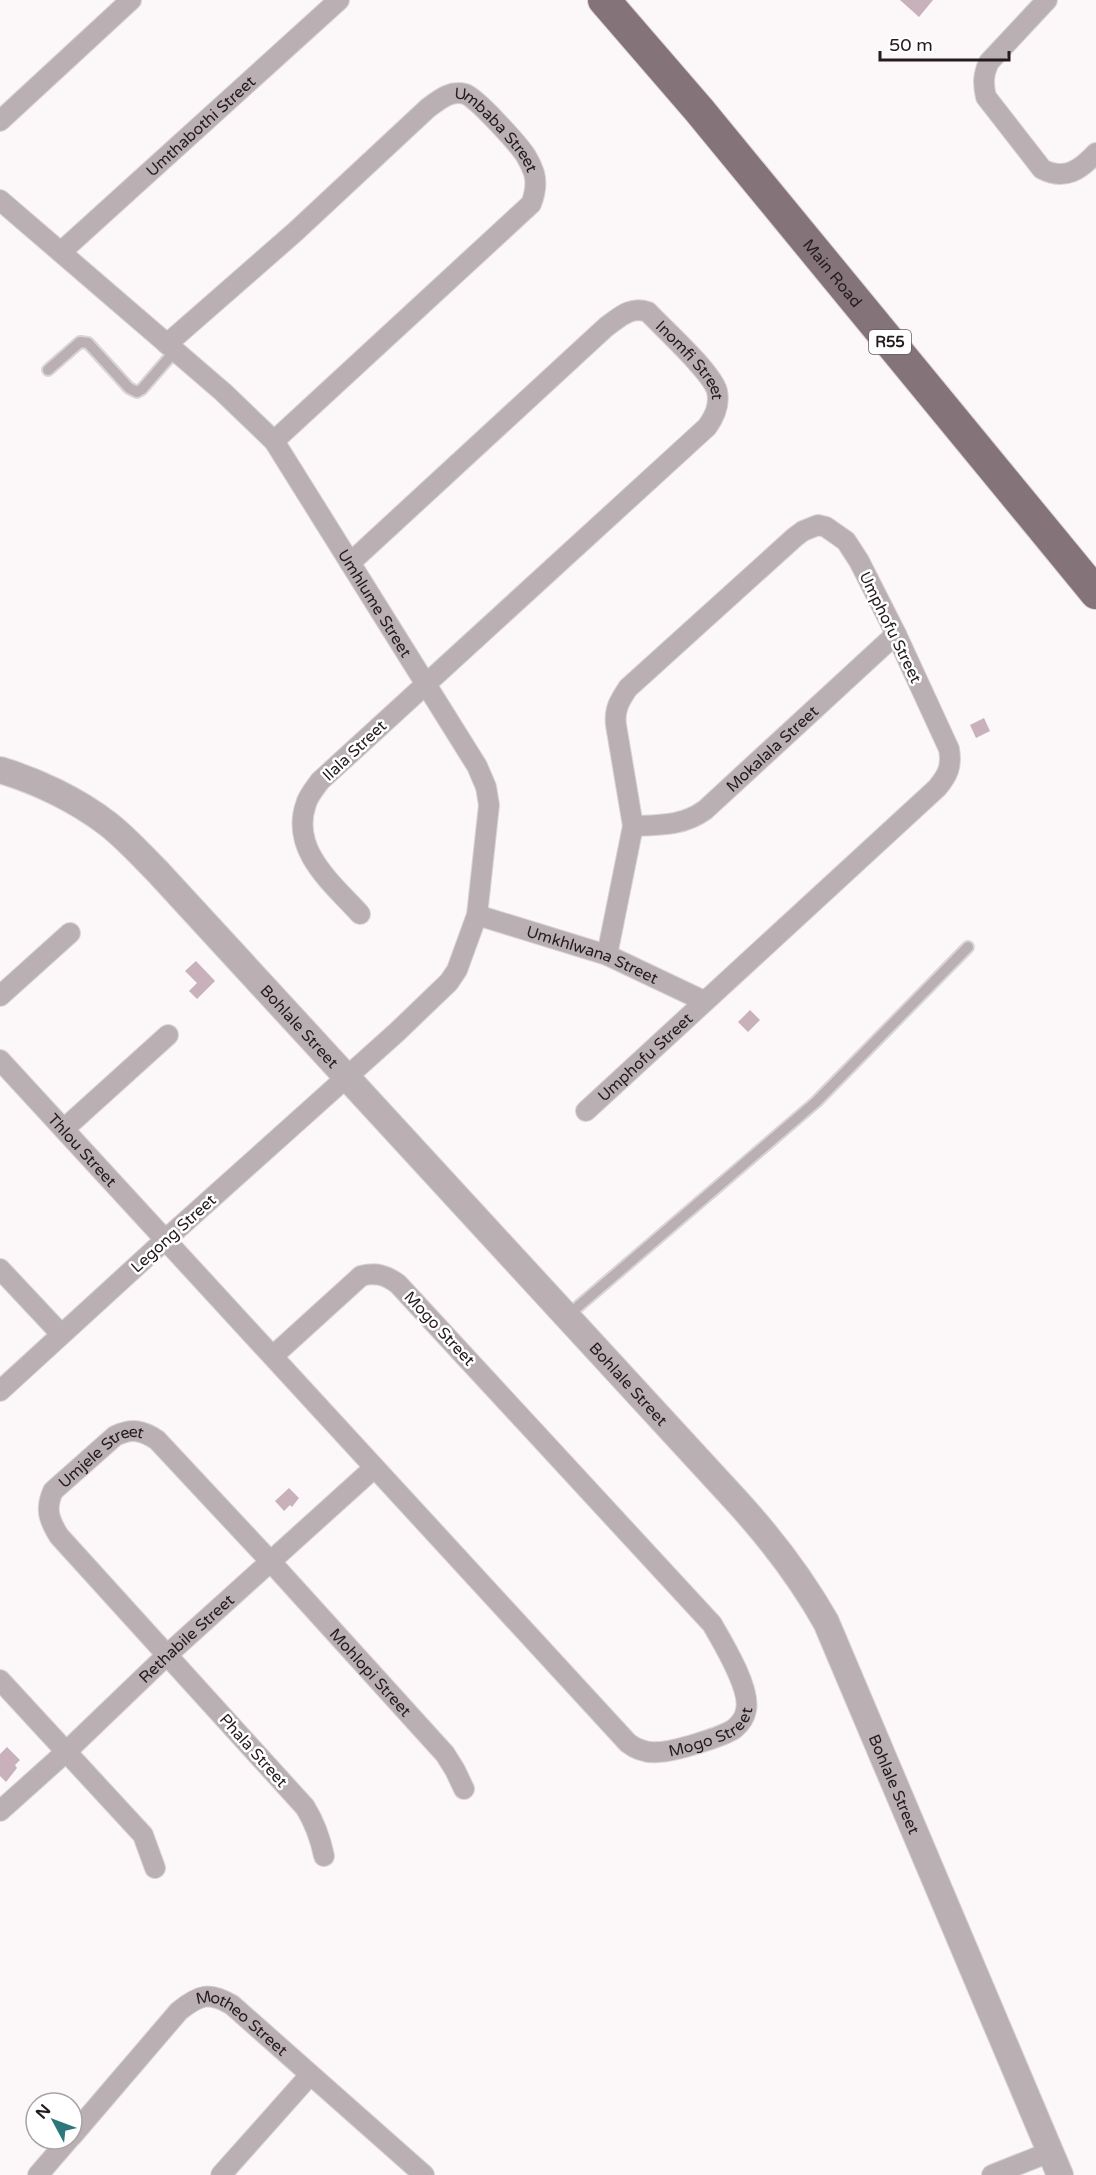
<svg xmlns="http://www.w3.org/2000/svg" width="1096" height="2175" viewBox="0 0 1096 2175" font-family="'Varela Round',sans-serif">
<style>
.building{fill:#c9b1bb}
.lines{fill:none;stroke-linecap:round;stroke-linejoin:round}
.service-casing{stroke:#d9d4d6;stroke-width:14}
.minor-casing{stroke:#d9d4d6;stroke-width:22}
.tertiary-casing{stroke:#d9d4d6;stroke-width:28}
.primary-casing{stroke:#d9d4d6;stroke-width:34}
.service{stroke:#bab0b4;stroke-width:10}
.minor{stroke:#bab0b4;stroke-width:20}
.tertiary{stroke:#bab0b4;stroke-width:26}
.primary{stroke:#85737a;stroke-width:32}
.labels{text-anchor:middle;stroke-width:5;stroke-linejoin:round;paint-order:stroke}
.shield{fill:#fff;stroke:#665f62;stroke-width:1.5}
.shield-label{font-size:15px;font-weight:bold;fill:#241b1f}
.street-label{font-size:16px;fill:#241b1f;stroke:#fff}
</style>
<rect width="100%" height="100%" fill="#fcf7f9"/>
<g class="building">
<polygon points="900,0 933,0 919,17"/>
<polygon points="984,718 990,731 976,738 970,725"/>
<polygon points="196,961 215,981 197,999 189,991 197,983 185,971"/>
<polygon points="750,1010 760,1020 748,1032 738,1022"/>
<polygon points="289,1488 299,1498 292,1507 290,1505 284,1511 275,1501"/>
<polygon points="7,1747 20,1760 15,1765 17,1768 6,1782 0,1776 0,1754"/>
</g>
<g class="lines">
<g class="service-casing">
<g id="service">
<polyline points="48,370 80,342 88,343 129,388 137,392 142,389 175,351"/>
<polyline points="567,1316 816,1102 968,947"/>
</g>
</g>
<g class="minor-casing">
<g id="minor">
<path d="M1047,0L989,62C983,75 983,83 986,97L1042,169C1065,181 1080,170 1096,153"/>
<polyline points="0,121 131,0"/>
<path id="s1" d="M0,200L223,392L274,441L477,766L486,787L489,805L477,915L457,970L449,982L397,1032L165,1240L0,1391"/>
<path id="s2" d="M61,252L339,0"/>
<path id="s3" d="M167,344L295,232L428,108C439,100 450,90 465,94C476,97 519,145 526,156C529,161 532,167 534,173C537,184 535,194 531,204L274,441"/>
<path id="s4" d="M350,563L606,327C620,317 630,306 648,312C663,328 712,372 717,391C720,405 715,416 707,427L320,781C315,788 308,796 306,804C290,850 332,883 360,914"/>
<path id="s5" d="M633,826C660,825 683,826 705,810L896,634"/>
<path id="s6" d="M477,915L607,955L704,1001"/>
<polyline points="0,996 70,933"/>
<path id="s7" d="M0,1060L628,1743C637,1750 647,1753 658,1752C673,1752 722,1737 734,1729C740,1724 745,1717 746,1710C751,1689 723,1643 712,1624L398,1284C386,1275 376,1272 361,1276L273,1356"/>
<path id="s8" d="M586,1111L937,788C948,775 952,766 949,749L896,634L859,561L846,541L826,527L818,525L803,531L795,537L628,688C620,700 614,709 616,725L633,826L607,955"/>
<polyline points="64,1129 168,1035"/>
<polyline points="0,1269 61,1334"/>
<polyline points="0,1680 143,1835 155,1868"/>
<path id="s9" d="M0,1811L67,1751L167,1655L374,1468"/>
<path id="s10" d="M324,1856C320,1837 315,1823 305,1807L59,1536C49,1520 45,1509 53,1491L115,1436C132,1428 142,1430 157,1440L271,1562L445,1754L455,1770L464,1789"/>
<path id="s11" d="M72,2136L179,2011C199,1995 209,1991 232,2005L424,2175"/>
<polyline points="38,2175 69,2139"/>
<polyline points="221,2175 310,2075"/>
<polyline points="992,2175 1050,2152"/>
</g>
</g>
<g class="tertiary-casing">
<g id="tertiary">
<path id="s12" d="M0,770C37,781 77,800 108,824C126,838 142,856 158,872L733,1497C769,1536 800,1576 826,1622L1060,2175"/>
</g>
</g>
<g class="primary-casing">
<g id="primary">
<path id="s13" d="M604,0L699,110L1096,593"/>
</g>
</g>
<use href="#service" class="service"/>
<use href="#minor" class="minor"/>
<use href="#tertiary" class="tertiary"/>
<use href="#primary" class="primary"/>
</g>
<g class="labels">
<rect class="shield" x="869" y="330" width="42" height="24" rx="4.5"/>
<g class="shield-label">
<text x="890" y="347">R55</text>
</g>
<g class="street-label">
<text dy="6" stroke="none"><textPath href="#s2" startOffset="188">Umthabothi Street</textPath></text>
<text dy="6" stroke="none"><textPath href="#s3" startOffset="440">Umbaba Street</textPath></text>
<text dy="6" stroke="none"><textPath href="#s13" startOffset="356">Main Road</textPath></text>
<text dy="6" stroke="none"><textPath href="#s4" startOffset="460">Inomfi Street</textPath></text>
<text dy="6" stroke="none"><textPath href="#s1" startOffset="556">Umhlume Street</textPath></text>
<text transform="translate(891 627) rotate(64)" y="6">Umphofu Street</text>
<text dy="6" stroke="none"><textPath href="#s5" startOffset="166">Mokalala Street</textPath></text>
<text transform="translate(354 750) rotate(-43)" y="6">Ilala Street</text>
<text dy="6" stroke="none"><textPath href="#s6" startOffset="122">Umkhlwana Street</textPath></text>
<text dy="6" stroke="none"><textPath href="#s12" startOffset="400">Bohlale Street</textPath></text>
<text dy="6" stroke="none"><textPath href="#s8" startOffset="80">Umphofu Street</textPath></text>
<text dy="6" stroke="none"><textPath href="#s7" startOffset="122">Thlou Street</textPath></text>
<text transform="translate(173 1233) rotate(-42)" y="6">Legong Street</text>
<text transform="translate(440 1328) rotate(47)" y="6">Mogo Street</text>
<text dy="6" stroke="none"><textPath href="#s12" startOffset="886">Bohlale Street</textPath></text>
<text dy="6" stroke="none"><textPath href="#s10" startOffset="528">Umjele Street</textPath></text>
<text dy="6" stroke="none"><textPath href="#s9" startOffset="254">Rethabile Street</textPath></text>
<text dy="6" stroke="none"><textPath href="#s10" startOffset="910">Mohlopi Street</textPath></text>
<text dy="6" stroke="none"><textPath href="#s7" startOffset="1018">Mogo Street</textPath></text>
<text transform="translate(254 1750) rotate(48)" y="6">Phala Street</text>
<text dy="6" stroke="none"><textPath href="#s12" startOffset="1372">Bohlale Street</textPath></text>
<text dy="6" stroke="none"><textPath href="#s11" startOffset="240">Motheo Street</textPath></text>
</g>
</g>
<g transform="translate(54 2121) rotate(311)"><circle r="28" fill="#ffffff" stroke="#a7a4a5" stroke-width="1.5"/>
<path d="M0-4.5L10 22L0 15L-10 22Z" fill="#2d767b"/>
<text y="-9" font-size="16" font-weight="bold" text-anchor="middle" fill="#241b1f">N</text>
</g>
<path d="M880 51v9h129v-9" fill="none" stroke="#241b1f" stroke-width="3"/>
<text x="889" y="51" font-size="18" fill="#241b1f" stroke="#ffffff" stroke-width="4.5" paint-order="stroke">50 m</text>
</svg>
